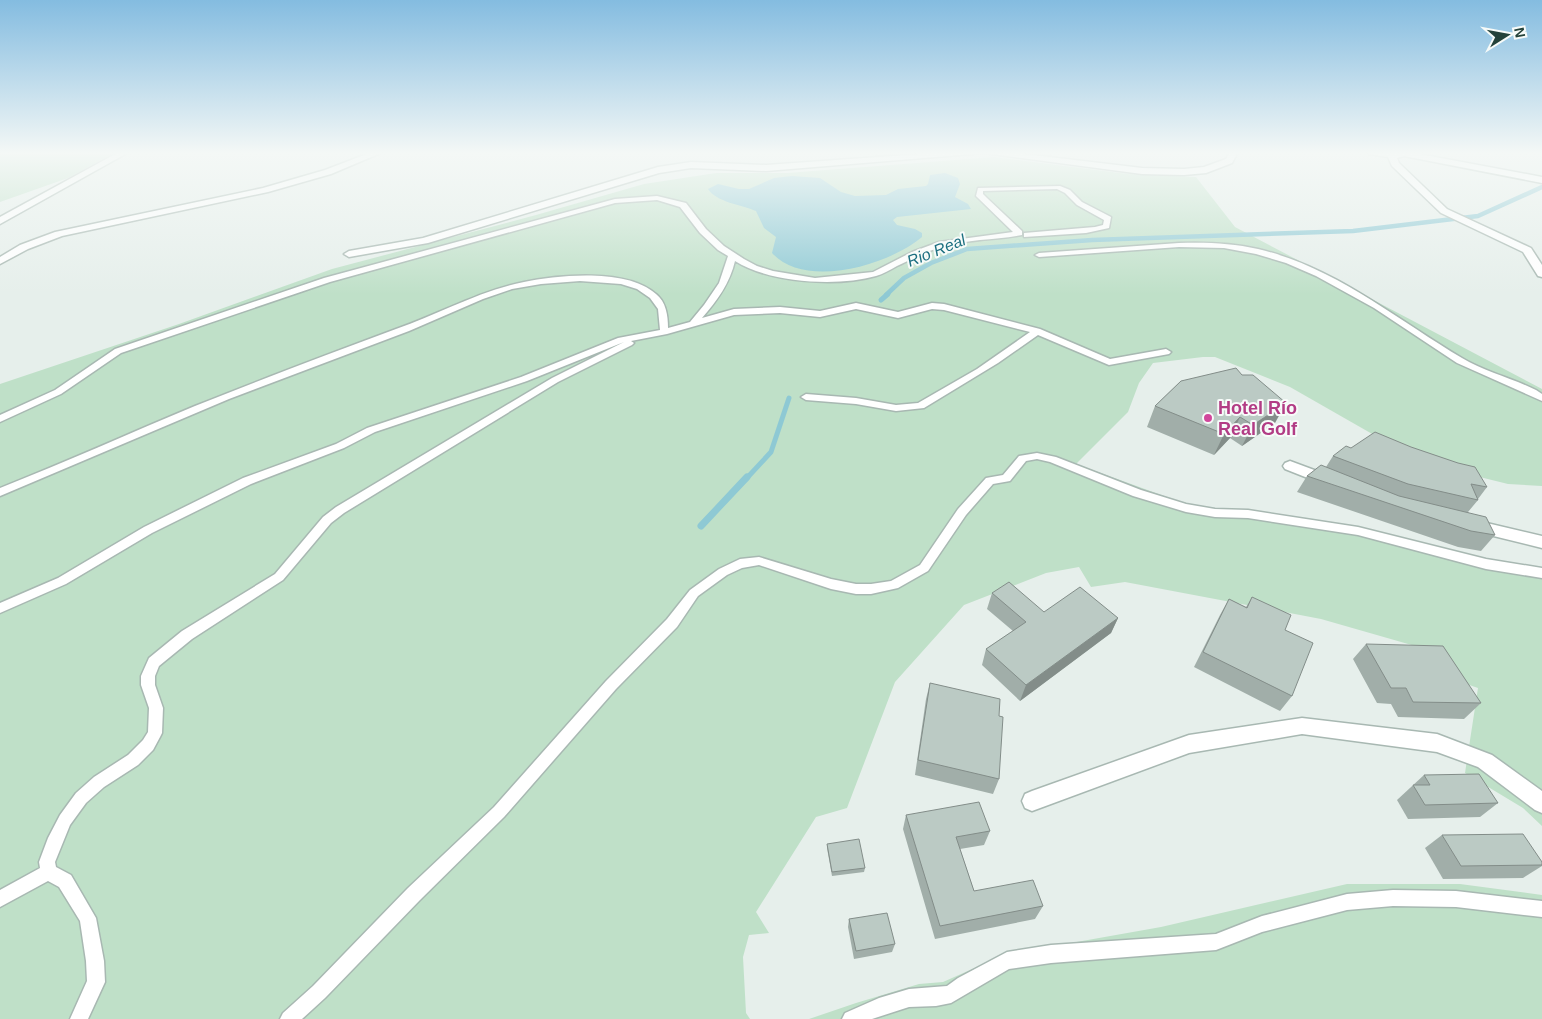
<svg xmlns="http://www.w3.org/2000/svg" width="1542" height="1019" viewBox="0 0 1542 1019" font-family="Arial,sans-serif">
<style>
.green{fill:#bfe0c8}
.water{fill:#8ec9d4}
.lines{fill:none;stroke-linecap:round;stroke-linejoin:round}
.stream-far2{stroke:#8ec9d4;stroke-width:4.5}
.stream-far1{stroke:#8ec9d4;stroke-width:5}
.stream{stroke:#8ec9d4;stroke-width:7}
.lane-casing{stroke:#a8b8b2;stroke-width:3}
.street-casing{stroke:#a8b8b2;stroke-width:3}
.lane{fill:#fff;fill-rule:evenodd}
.street{fill:#fff;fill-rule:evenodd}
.wall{fill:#a1aea9}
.shaded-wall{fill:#838d89}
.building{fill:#bbcac4;stroke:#838d89}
.hotel-dot{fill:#d1479c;stroke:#f7fbf9;stroke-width:2}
.labels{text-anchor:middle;stroke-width:4;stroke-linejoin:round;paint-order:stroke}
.far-water-label{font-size:16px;font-style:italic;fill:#1c6f80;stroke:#f7fbf9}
.hotel-label{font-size:18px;font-weight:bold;fill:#b23c85;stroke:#f7fbf9;text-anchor:start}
</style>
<rect width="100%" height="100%" fill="#e6efeb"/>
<g class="green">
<polygon points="0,152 116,152 68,178 0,202"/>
<polygon points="994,157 1128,174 1196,177 1235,227 1542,389 1542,486 1508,484 1423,463 1290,387 1215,357 1203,357 1153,363 1139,383 1128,412 1076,464 1186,504 1333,526 1473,556 1542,568 1542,826 1523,808 1465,773 1478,688 1449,678 1443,654 1321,619 1125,582 1091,587 1079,567 1046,573 964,605 895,682 847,808 816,817 756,912 769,933 749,935 743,957 746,1013 750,1019 0,1019 0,384 179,324 332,269 536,215 644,184 716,173 787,173"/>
<polygon points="1347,884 1460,884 1542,895 1542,1019 809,1019 856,1003 919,984 943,982 1004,955 1161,927"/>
</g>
<path class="water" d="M945,173L958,178L960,184L955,197L968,204L971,209L897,217L893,220L897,225L915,229L922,233V237C889,265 805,290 772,253L776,237L764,228L756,211C742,205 716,202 708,189L718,184L739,189H749L774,178L792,176L820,178L841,192L855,196L886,195L898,189L926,186L928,184L930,175Z"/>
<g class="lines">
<polyline class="stream-far2" points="886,295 904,278 931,263 967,249 1092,240 1353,231 1478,216 1542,187"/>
<g class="stream-far1">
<polyline points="881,300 888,294"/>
<polyline points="746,479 771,452 789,398"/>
</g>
<polyline class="stream" points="701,526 747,477"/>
<g class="lane-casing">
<g id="lane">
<path d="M1060,186L1070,190L1082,202L1111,217L1109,228L1086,233L1024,237V233L1095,227L1103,225L1104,220L1077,205L1065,193L1057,189L983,191V194L987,198L1022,231V235C996,240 968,239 942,247C926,251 912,259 897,266C890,270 883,274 876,276C837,287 770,283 735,261C730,283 717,301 702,318L734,309L780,307L820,311L856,303L898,312L932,303L944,304L1040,329L1110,359L1166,349L1171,352L1169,354L1109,365L1038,335L998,363L924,408L896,411L856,404L806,400L801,397L806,394L856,398L896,405L918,403L977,369L1030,332L944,310L932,309L898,318L856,309L820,317L780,313L734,315L667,334L631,341L634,343L632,345L558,382L344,513L331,523L283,580L192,639L159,666L155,676V685L163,708L162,733L160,737L153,750L138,765L104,787L86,803L70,825L55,862L56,867L71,875L96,918L104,961L105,982L88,1019H70L87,981L86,961L80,921L59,887L48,881L0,907V890L40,868L39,862L48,838L60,815L76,793L94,777L128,755L143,740L148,732L149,708L141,685V676L149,658L182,631L275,574L323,517L336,507L552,378L624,342L527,381L375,432L344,448L251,484L152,533L66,584L0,613V603L58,578L144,527L243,478L336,444L367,428L521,377L618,338L660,330L658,309L650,298L637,289L621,284L580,281L541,284L512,289L483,299L409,331L229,399L0,496V488C66,462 130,433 195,406C262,379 329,354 396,329C439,314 479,291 524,282C559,275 627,268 656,294C666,302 668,315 668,328L690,322L704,305L719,283L728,256L718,250L700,233L680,207L657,200L615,203L330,282L121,353L61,394L0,422V415L55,390L115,349L324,278L615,199L657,196L686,203L706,229L724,246L744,259L757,266L773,271L815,278L873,272L912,252L939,242L1013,232L976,196L978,188Z"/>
<path d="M1179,243C1205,242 1232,243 1258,249C1335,267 1396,319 1462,358C1485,372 1512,378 1536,390L1542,394V401L1457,363L1374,308L1316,276L1286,263L1256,254L1224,248L1179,247L1039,257L1035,255L1039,253Z"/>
<polygon points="1037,453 1056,457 1141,490 1186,504 1215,509 1248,510 1358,527 1486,559 1542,568 1542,578 1486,569 1358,535 1248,518 1215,517 1186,512 1133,496 1050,462 1037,459 1026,461 1010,481 993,484 966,515 928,571 898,588 871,594 856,594 831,589 759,565 742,568 727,575 698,596 677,627 616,689 504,817 420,900 325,998 302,1019 280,1019 283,1013 313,986 408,888 494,807 606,681 667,619 690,590 719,569 740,559 759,557 831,579 856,584 871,584 891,581 920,565 958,509 986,478 1003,475 1019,456"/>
<polygon points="1393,890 1456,891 1542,901 1542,917 1456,907 1393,906 1347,910 1262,932 1216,950 1051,963 1009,969 951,1003 936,1006 909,1007 872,1019 842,1019 845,1013 879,998 909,989 947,986 958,978 1007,952 1051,945 1216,934 1262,916 1347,894"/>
</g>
</g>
<g class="street-casing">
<g id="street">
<polygon points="119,152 129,152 0,224 0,217"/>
<polygon points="372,152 383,152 331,174 268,192 62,236 28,249 0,264 0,257 20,245 55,232 263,188 325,170"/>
<polygon points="948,152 1008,152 1142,168 1184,169 1204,167 1226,159 1230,152 1238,152 1232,163 1206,173 1184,175 1142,174 984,153 766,171 691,168 659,173 428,243 349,257 344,254 349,251 423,238 658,167 691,162 766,165"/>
<polygon points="1368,152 1403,154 1409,152 1542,177 1542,183 1404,156 1397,158 1399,163 1447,209 1531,248 1542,265 1542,277 1538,276 1523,252 1441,213 1392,166 1388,157 1369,154"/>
<polygon points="1290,461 1333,477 1335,481 1333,485 1328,486 1285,469 1283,466 1285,463"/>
<polygon points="1474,520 1542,536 1542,548 1469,530 1466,526 1469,522"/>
<polygon points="1302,718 1437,734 1492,755 1542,791 1542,813 1535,810 1478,767 1437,752 1302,734 1189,753 1032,811 1025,808 1022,801 1025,794 1032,791 1189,735"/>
</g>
</g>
<use href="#lane" class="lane"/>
<use href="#street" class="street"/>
</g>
<g class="wall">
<polygon points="1181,381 1275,423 1242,446 1230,438 1214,455 1147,427 1155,406"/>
<polygon points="1351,448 1487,487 1478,499 1478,500 1468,512 1495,535 1481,551 1458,547 1297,492 1307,476 1326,467 1333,456"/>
<polygon points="992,593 1044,612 1118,618 1111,633 1020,701 982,665 986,649 1013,631 987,609"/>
<polygon points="1252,597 1285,630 1292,696 1280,711 1194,667 1220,615 1229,599 1246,607"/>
<polygon points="1366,644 1481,703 1464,719 1398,717 1391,704 1377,703 1353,659"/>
<polygon points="930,683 999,716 999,779 993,794 915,775 926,699"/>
<polygon points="1424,775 1498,803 1480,817 1408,819 1397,800"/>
<polygon points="906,815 990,831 984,845 960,849 974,891 1043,906 1035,919 935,939 903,829"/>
<polygon points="1442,835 1542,865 1542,866 1523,878 1443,879 1425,848"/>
<polygon points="827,844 865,868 864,872 832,876 827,848"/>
<polygon points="849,919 895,944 892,952 854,959 848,927"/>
</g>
<g class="shaded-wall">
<polygon points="1286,403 1275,423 1242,446 1253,425"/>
<polygon points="1240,417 1230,438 1214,455 1224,434"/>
<polygon points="1118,618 1111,633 1020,701 1026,685"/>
</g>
<g class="building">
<polygon points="1236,368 1242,375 1253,375 1286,403 1253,425 1240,417 1224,434 1155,406 1181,381"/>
<polygon points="1375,432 1411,447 1458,463 1475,467 1487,487 1471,484 1478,500 1408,484 1333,456 1346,446 1351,448"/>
<polygon points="1321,465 1399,496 1486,517 1495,535 1471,531 1307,476"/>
<polygon points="1009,582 1044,612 1080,587 1118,618 1026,685 986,649 1026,622 992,593"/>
<polygon points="1252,597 1291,615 1285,630 1313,643 1292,696 1203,652 1229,599 1247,608"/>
<polygon points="1366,644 1443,646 1481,703 1413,702 1406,688 1391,688"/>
<polygon points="930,683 1000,699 999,716 1003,717 999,779 918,760"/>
<polygon points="1479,774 1498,803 1425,805 1413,785 1430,785 1424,775"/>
<polygon points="979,802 990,831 956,837 974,891 1033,880 1043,906 940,926 906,815"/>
<polygon points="1523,834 1542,862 1542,865 1461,866 1442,835"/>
<polygon points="859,839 865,868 832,872 827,844"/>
<polygon points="887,913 895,944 856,951 849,919"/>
</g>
<linearGradient id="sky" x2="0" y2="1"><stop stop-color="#84bce0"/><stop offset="0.52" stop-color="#f4f8f6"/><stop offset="1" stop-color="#f4f8f6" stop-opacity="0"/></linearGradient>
<rect width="1542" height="294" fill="url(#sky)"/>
<circle class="hotel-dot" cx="1208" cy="418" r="5"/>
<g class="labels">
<g class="far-water-label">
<text transform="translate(936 250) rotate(-22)" y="6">Rio Real</text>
</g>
<g class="hotel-label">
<text x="1218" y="414">Hotel Río<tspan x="1218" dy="21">Real Golf</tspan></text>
</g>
</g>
<g transform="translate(1507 35) rotate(79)" stroke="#f7fbf9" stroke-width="4" paint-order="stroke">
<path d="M0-4L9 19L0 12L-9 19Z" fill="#24423a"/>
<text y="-8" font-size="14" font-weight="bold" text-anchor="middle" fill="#24423a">N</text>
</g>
</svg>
